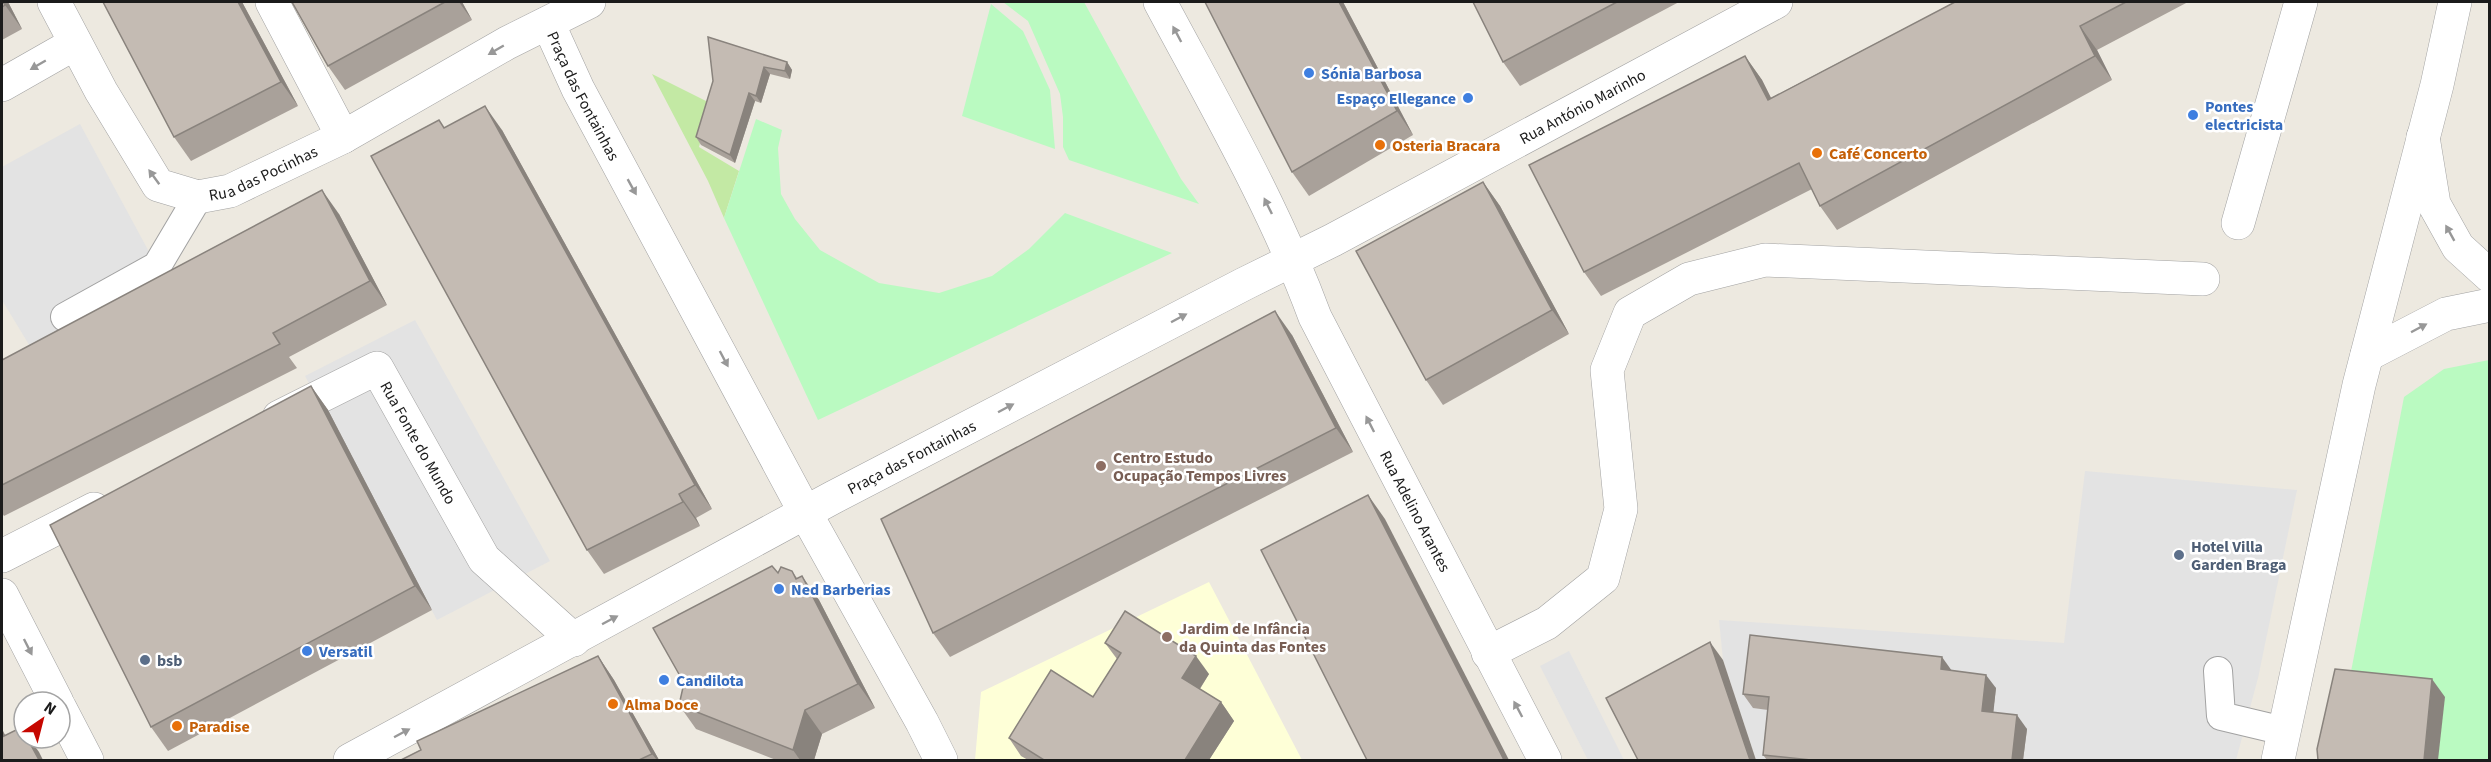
<svg xmlns="http://www.w3.org/2000/svg" width="2491" height="762" viewBox="0 0 2491 762" font-family="'Source Sans 3',sans-serif">
<style>
.education{fill:#feffd7}
.grass{fill:#c3e9a4}
.park{fill:#bafac1}
.parking{fill:#e3e3e3}
.lines{fill:none;stroke-linecap:round;stroke-linejoin:round}
.service-casing{stroke:#a2a2a2;stroke-width:30}
.minor-casing{stroke:#a2a2a2;stroke-width:34}
.tertiary-casing{stroke:#a2a2a2;stroke-width:34}
.service{stroke:#fff;stroke-width:28}
.minor{stroke:#fff;stroke-width:33}
.tertiary{stroke:#fff;stroke-width:33}
.wall{fill:#a9a19a}
.shaded-wall{fill:#89837d}
.building{fill:#c4bbb3;stroke:#89837d;stroke-width:1.5}
.oneway{fill:#989898}
.shop-dot{fill:#3f7fe0;stroke:#fff;stroke-width:2}
.food-dot{fill:#e8710a;stroke:#fff;stroke-width:2}
.education-dot{fill:#8d6e63;stroke:#fff;stroke-width:2}
.service-dot{fill:#5c6f8a;stroke:#fff;stroke-width:2}
.labels{text-anchor:middle;stroke-width:5;stroke-linejoin:round;paint-order:stroke}
.shop-label{font-size:16px;font-weight:bold;fill:#366cbe;stroke:#fff;text-anchor:start}
.street-label{font-size:16px;fill:#1b1b1b;stroke:#fff}
.food-label{font-size:16px;font-weight:bold;fill:#c56008;stroke:#fff;text-anchor:start}
.education-label{font-size:16px;font-weight:bold;fill:#785e54;stroke:#fff;text-anchor:start}
.service-label{font-size:16px;font-weight:bold;fill:#4e5e75;stroke:#fff;text-anchor:start}
</style>
<rect width="100%" height="100%" fill="#ede9e0"/>
<polygon class="education" points="1209,582 1302,760 975,760 981,692"/>
<polygon class="grass" points="652,74 710,103 699,147 739,171 724,218 708,181"/>
<g class="park">
<polygon points="1003,2 1084,2 1181,179 1199,204 1069,160 1063,147 1063,117 1060,94 1028,21"/>
<polygon points="991,4 1023,31 1050,90 1055,149 962,116"/>
<polygon points="756,119 782,130 778,148 781,194 795,219 820,250 879,283 939,293 992,276 1029,249 1065,213 1172,253 818,420 724,218"/>
<polygon points="2489,360 2489,760 2331,760 2348,687 2404,397 2444,369"/>
</g>
<g class="parking">
<polygon points="80,124 168,287 34,353 2,300 2,167"/>
<polygon points="415,320 550,561 437,620 305,376"/>
<polygon points="2085,471 2297,490 2258,678 2236,760 1756,760 1723,660 1719,620 2064,643"/>
<polygon points="1569,651 1624,760 1588,760 1540,666"/>
</g>
<g class="lines">
<g class="service-casing">
<g id="service">
<polyline points="65,317 157,266 198,197"/>
<polyline points="2218,671 2221,716 2284,731"/>
</g>
</g>
<g class="minor-casing">
<g id="minor">
<path id="s1" d="M54,2L101,91L158,185L198,197L230,191L343,137L507,43L589,2"/>
<polyline points="272,2 343,137"/>
<path id="s2" d="M1160,2C1215,105 1274,206 1315,317L1545,760"/>
<path id="s3" d="M548,23L578,89L806,514L922,722L941,760"/>
<polyline points="2,85 74,44"/>
<polyline points="2423,137 2434,204 2458,247 2490,276"/>
<polyline points="2238,223 2301,2"/>
<polyline points="2367,355 2446,314 2490,305"/>
<path id="s4" d="M279,417L377,368L484,559L574,640"/>
<polyline points="2,556 94,509"/>
<polyline points="2,595 57,702"/>
<polyline points="1488,653 1547,623 1603,578 1621,509 1607,370 1630,313 1689,279 1765,260 2203,279"/>
<polyline points="60,708 87,760"/>
<path id="s5" d="M350,760L832,498L1244,284L1333,240L1776,2"/>
</g>
</g>
<g class="tertiary-casing">
<polyline id="tertiary" points="2278,760 2359,385 2437,85 2455,2"/>
</g>
<use href="#service" class="service"/>
<use href="#minor" class="minor"/>
<use href="#tertiary" class="tertiary"/>
</g>
<g class="wall">
<polygon points="2,2 8,2 22,29 2,40"/>
<polygon points="103,2 242,2 298,106 191,161 174,137"/>
<polygon points="292,2 462,2 472,20 345,90 328,66"/>
<polygon points="1343,2 1413,135 1309,196 1292,172"/>
<polygon points="1473,2 1679,2 1520,86 1503,62"/>
<polygon points="1955,2 2188,2 2097,50 2112,80 1837,230 1820,206 1812,189 1601,296 1584,272 1745,56 1762,80 1771,98"/>
<polygon points="708,37 787,62 792,70 790,79 770,74 761,103 755,101 735,163 701,145 696,137 713,81"/>
<polygon points="444,128 502,130 712,509 696,518 700,526 604,574 587,550"/>
<polygon points="1483,182 1500,206 1569,334 1443,405 1426,380"/>
<polygon points="339,214 387,305 289,357 297,368 4,516 2,513 2,360"/>
<polygon points="1292,335 1353,452 950,657 933,633"/>
<polygon points="311,386 328,410 432,610 168,751 151,727"/>
<polygon points="792,571 797,578 819,600 875,708 822,734 814,760 776,760 696,729 679,705 684,683 778,573"/>
<polygon points="1105,643 1209,674 1200,689 1221,702 1234,721 1209,760 1028,760 1021,756 1009,738 1093,697 1117,659"/>
<polygon points="598,656 614,680 659,760 401,760"/>
<polygon points="1951,671 1996,688 1993,712 2027,729 2023,760 1767,760 1763,755 1768,710 1753,708 1743,694"/>
</g>
<g class="shaded-wall">
<polygon points="3,2 8,2 22,29 5,5"/>
<polygon points="238,2 242,2 298,106 281,82"/>
<polygon points="459,2 462,2 472,20"/>
<polygon points="1339,2 1343,2 1413,135 1397,111"/>
<polygon points="2080,26 2097,50 2112,80 2095,56"/>
<polygon points="1745,56 1762,80 1784,124 1768,100"/>
<polygon points="787,62 792,70 790,79 785,71"/>
<polygon points="764,67 770,74 761,103 756,96"/>
<polygon points="749,93 755,101 735,163 730,155"/>
<polygon points="485,106 502,130 712,509 695,485"/>
<polygon points="1483,182 1500,206 1569,334 1552,310"/>
<polygon points="322,190 339,214 387,305 370,281"/>
<polygon points="1275,311 1292,335 1353,452 1336,428"/>
<polygon points="311,386 328,410 432,610 415,586"/>
<polygon points="679,494 696,518 700,526 683,502"/>
<polygon points="1368,495 1385,519 1509,760 1504,760"/>
<polygon points="802,576 819,600 875,708 858,684"/>
<polygon points="1710,642 1723,660 1756,760 1750,760"/>
<polygon points="598,656 614,680 659,760 657,760 652,754"/>
<polygon points="1196,656 1209,674 1195,696 1182,678"/>
<polygon points="1942,657 1952,671 1941,669"/>
<polygon points="1986,675 1996,688 1992,725 1982,711"/>
<polygon points="2432,679 2445,697 2438,760 2424,760"/>
<polygon points="1221,702 1234,721 1209,760 1185,760"/>
<polygon points="805,710 822,734 814,760 800,760 793,750"/>
<polygon points="2017,715 2027,729 2023,760 2012,760"/>
<polygon points="2,729 18,760 2,738"/>
<polygon points="27,738 29,738 39,752 43,760 39,760"/>
</g>
<g class="building">
<polygon points="2,2 3,2 5,5 2,7"/>
<polygon points="103,2 238,2 281,82 174,137"/>
<polygon points="292,2 445,2 328,66"/>
<polygon points="1205,2 1339,2 1397,111 1292,172"/>
<polygon points="1473,2 1617,2 1503,62"/>
<polygon points="1955,2 2126,2 2080,26 2095,56 1820,206 1799,163 1584,272 1529,165 1745,56 1768,100"/>
<polygon points="708,37 787,62 785,71 764,67 756,96 749,93 730,155 696,137 713,81"/>
<polygon points="485,106 695,485 679,494 683,502 587,550 371,156 439,120 444,128"/>
<polygon points="1483,182 1552,310 1426,380 1356,251"/>
<polygon points="322,190 370,281 273,333 280,344 2,485 2,360"/>
<polygon points="1275,311 1336,428 933,633 881,519"/>
<polygon points="311,386 415,586 151,727 50,525"/>
<polygon points="1368,495 1504,760 1367,760 1261,550"/>
<polygon points="772,566 778,573 781,567 792,571 796,579 802,576 858,684 805,710 793,750 679,705 684,683 653,628"/>
<polygon points="1125,611 1196,656 1182,678 1221,702 1185,760 1044,760 1009,738 1051,670 1093,697 1121,653 1105,643"/>
<polygon points="1750,635 1942,657 1941,669 1986,675 1982,711 2017,715 2012,760 1811,760 1763,755 1769,697 1743,694"/>
<polygon points="1710,642 1750,760 1638,760 1606,698"/>
<polygon points="598,656 652,754 639,760 401,760 421,750 417,741"/>
<polygon points="2335,669 2432,679 2424,760 2318,760 2317,749"/>
<polygon points="22,727 24,732 24,738 27,738 39,760 2,760 2,737"/>
</g>
<defs><path id="oneway-solid" d="M-6-.8H1V-3.2L6.5 0L1 3.2V.8H-6Z" transform="scale(1.5)"/></defs>
<g class="oneway">
<use href="#oneway-solid" transform="translate(1177 34) rotate(-118)"/>
<use href="#oneway-solid" transform="translate(496 50) rotate(150)"/>
<use href="#oneway-solid" transform="translate(38 65) rotate(150)"/>
<use href="#oneway-solid" transform="translate(154 177) rotate(-126)"/>
<use href="#oneway-solid" transform="translate(632 187) rotate(61)"/>
<use href="#oneway-solid" transform="translate(1268 206) rotate(-116)"/>
<use href="#oneway-solid" transform="translate(2450 233) rotate(-119)"/>
<use href="#oneway-solid" transform="translate(1179 318) rotate(-28)"/>
<use href="#oneway-solid" transform="translate(2419 328) rotate(-28)"/>
<use href="#oneway-solid" transform="translate(724 359) rotate(62)"/>
<use href="#oneway-solid" transform="translate(1006 408) rotate(-28)"/>
<use href="#oneway-solid" transform="translate(1370 424) rotate(-117)"/>
<use href="#oneway-solid" transform="translate(610 620) rotate(-28)"/>
<use href="#oneway-solid" transform="translate(28 647) rotate(63)"/>
<use href="#oneway-solid" transform="translate(1518 709) rotate(-118)"/>
<use href="#oneway-solid" transform="translate(402 733) rotate(-28)"/>
</g>
<g class="shop-dot">
<circle cx="1309" cy="73" r="6"/>
<circle cx="1468" cy="98" r="6"/>
<circle cx="2193" cy="115" r="6"/>
<circle cx="779" cy="589" r="6"/>
<circle cx="307" cy="651" r="6"/>
<circle cx="664" cy="680" r="6"/>
</g>
<g class="food-dot">
<circle cx="1380" cy="145" r="6"/>
<circle cx="1817" cy="153" r="6"/>
<circle cx="613" cy="704" r="6"/>
<circle cx="177" cy="726" r="6"/>
</g>
<g class="education-dot">
<circle cx="1101" cy="466" r="6"/>
<circle cx="1167" cy="637" r="6"/>
</g>
<g class="service-dot">
<circle cx="2179" cy="555" r="6"/>
<circle cx="145" cy="660" r="6"/>
</g>
<g class="labels">
<g class="shop-label">
<text x="1321" y="79">Sónia Barbosa</text>
<text x="1456" y="104" text-anchor="end">Espaço Ellegance</text>
<text x="2205" y="112">Pontes<tspan x="2205" dy="18">electricista</tspan></text>
<text x="791" y="595">Ned Barberias</text>
<text x="319" y="657">Versatil</text>
<text x="676" y="686">Candilota</text>
</g>
<g class="street-label">
<text dy="6" stroke="none"><textPath href="#s3" startOffset="81">Praça das Fontainhas</textPath></text>
<text dy="6" stroke="none"><textPath href="#s5" startOffset="1395">Rua António Marinho</textPath></text>
<text dy="6" stroke="none"><textPath href="#s1" startOffset="322">Rua das Pocinhas</textPath></text>
<text dy="6" stroke="none"><textPath href="#s4" startOffset="195">Rua Fonte do Mundo</textPath></text>
<text dy="6" stroke="none"><textPath href="#s5" startOffset="638">Praça das Fontainhas</textPath></text>
<text dy="6" stroke="none"><textPath href="#s2" startOffset="570">Rua Adelino Arantes</textPath></text>
</g>
<g class="food-label">
<text x="1392" y="151">Osteria Bracara</text>
<text x="1829" y="159">Café Concerto</text>
<text x="625" y="710">Alma Doce</text>
<text x="189" y="732">Paradise</text>
</g>
<g class="education-label">
<text x="1113" y="463">Centro Estudo<tspan x="1113" dy="18">Ocupação Tempos Livres</tspan></text>
<text x="1179" y="634">Jardim de Infância<tspan x="1179" dy="18">da Quinta das Fontes</tspan></text>
</g>
<g class="service-label">
<text x="2191" y="552">Hotel Villa<tspan x="2191" dy="18">Garden Braga</tspan></text>
<text x="157" y="666">bsb</text>
</g>
</g>
<rect width="2491" height="762" fill="none" stroke="#1b1b1b" stroke-width="6"/>
<g transform="translate(42 720) rotate(35)"><circle r="28" fill="#ffffff" stroke="#a4a4a4" stroke-width="1.5"/>
<path d="M0-4.5L10 22L0 15L-10 22Z" fill="#c60700"/>
<text y="-9" font-size="16" font-weight="bold" text-anchor="middle" fill="#1b1b1b">N</text>
</g>
</svg>
